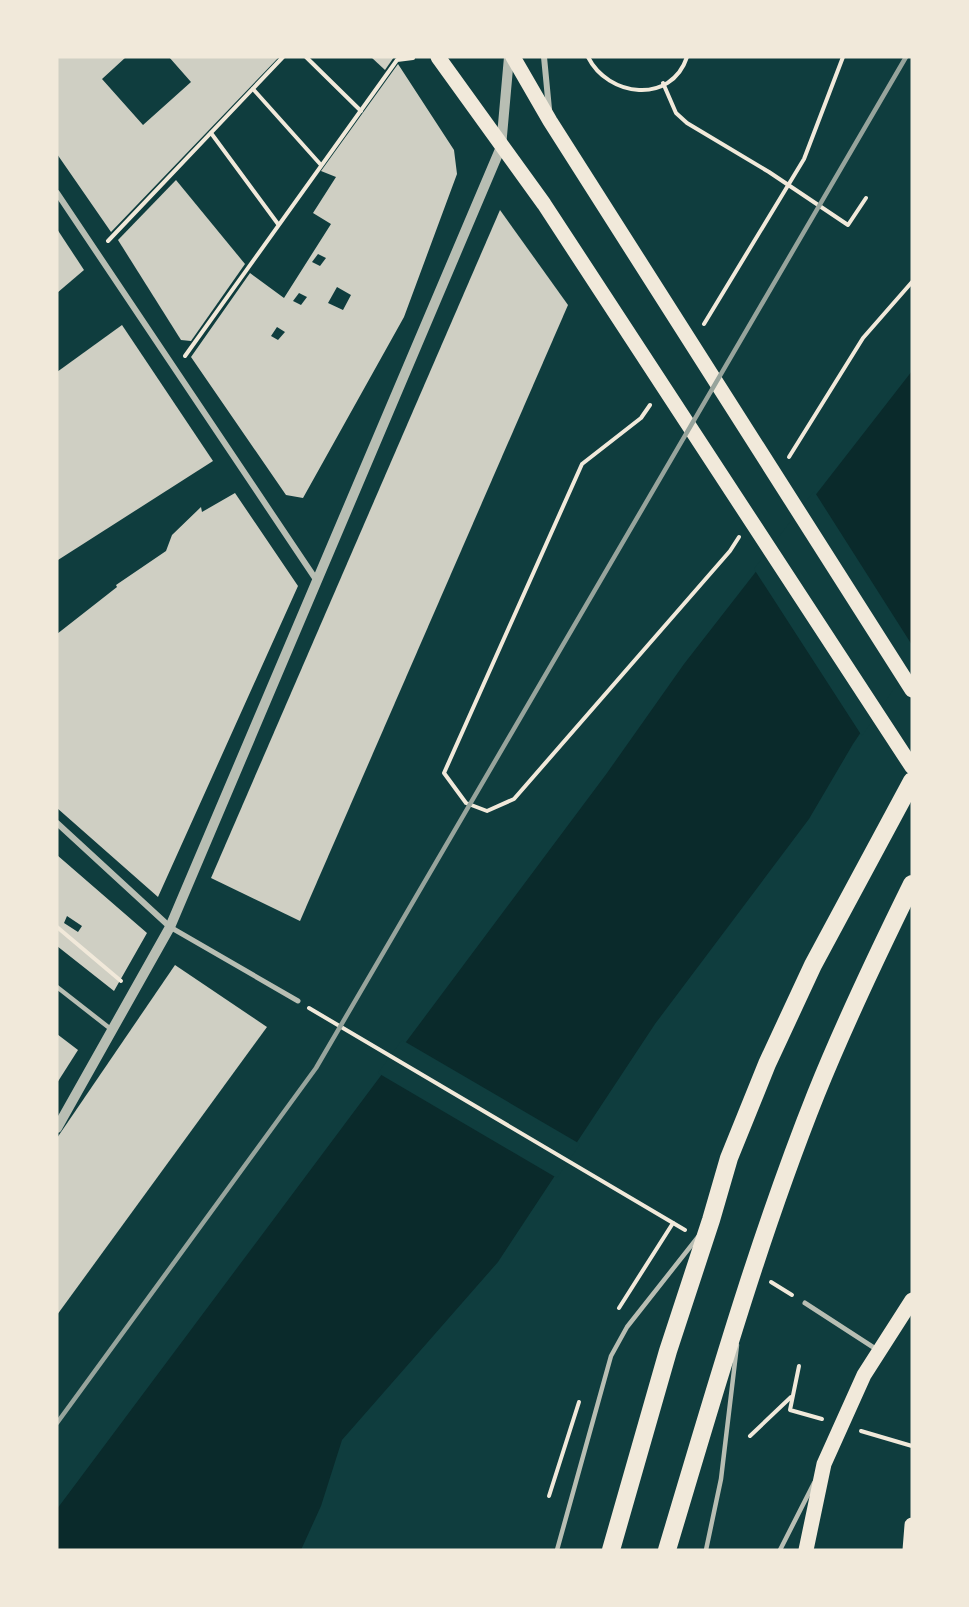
<svg xmlns="http://www.w3.org/2000/svg" width="969" height="1607" viewBox="0 0 969 1607" font-family="Quicksand,sans-serif">
<style>
.water{fill:#0a2a2b}
.pier{fill:#0f3d3e}
.building{fill:#cfcfc3;fill-rule:evenodd}
.lines{fill:none;stroke-linecap:round;stroke-linejoin:round}
.path{stroke:#f1e9da;stroke-width:4}
.service{stroke:#b8beb3;stroke-width:4.5}
.pedestrian{stroke:#b8beb3;stroke-width:5}
.minor{stroke:#b8beb3;stroke-width:6}
.tertiary{stroke:#b8beb3;stroke-width:10}
.primary{stroke:#f1e9da;stroke-width:15}
.motorway{stroke:#f1e9da;stroke-width:18}
.rail{stroke:#97a49c;stroke-width:4.5}
</style>
<rect width="100%" height="100%" fill="#0f3d3e"/>
<polygon class="water" points="912,371 912,656 853,744 809,819 655,1024 498,1262 342,1440 321,1506 301,1550 57,1550 57,1509 607,773 684,664"/>
<g class="pier">
<polygon points="814,491 912,645 912,662 862,736 754,569"/>
<polygon points="402,1040 580,1144 557,1178 378,1073"/>
</g>
<g class="building">
<polygon points="57,57 126,57 102,79 143,125 191,82 169,57 279,57 111,232 57,154"/>
<polygon points="371,57 394,57 385,70"/>
<path d="M398,64L454,150L457,174L404,317L303,498L286,495L191,357L250,273L284,298L331,224L313,213L336,177L321,171ZM318,254L326,258L320,266L312,262ZM337,287L351,295L343,310L328,303ZM299,293L307,297L301,305L293,301ZM277,327L285,332L278,340L271,336Z"/>
<polygon points="176,180 245,264 191,341 181,340 118,240"/>
<polygon points="500,210 568,305 300,921 211,878"/>
<polygon points="57,229 84,270 57,293"/>
<polygon points="122,325 213,461 58,560 57,372"/>
<polygon points="235,493 298,586 158,897 57,808 57,634 117,587 116,585 166,551 172,535 201,507 202,512"/>
<path d="M57,855L147,933L114,991L57,946ZM67,916L82,926L78,932L64,923Z"/>
<polygon points="175,965 267,1027 57,1315 57,1138"/>
<polygon points="57,1034 78,1050 57,1083"/>
</g>
<g class="lines">
<g class="path">
<polyline points="306,57 361,111"/>
<path d="M588,57C608,97 671,105 687,57"/>
<polyline points="663,83 676,113 687,123 769,172 848,225 866,198"/>
<polyline points="253,89 321,165"/>
<polyline points="211,133 278,224"/>
<polyline points="108,241 283,57"/>
<polyline points="704,324 804,159 843,57"/>
<polyline points="185,356 397,60 413,58"/>
<polyline points="650,405 641,418 582,464 444,773 466,803 487,811 514,799 730,551 739,537"/>
<polyline points="789,457 863,338 912,282"/>
<polyline points="57,927 121,981"/>
<polyline points="309,1008 685,1230"/>
<polyline points="771,1282 792,1295"/>
<polyline points="619,1308 673,1223"/>
<polyline points="799,1366 790,1410 822,1419"/>
<polyline points="861,1431 912,1446"/>
<polyline points="750,1436 791,1397"/>
<polyline points="549,1496 579,1402"/>
</g>
<g class="service">
<polyline points="57,987 112,1030"/>
<polyline points="557,1550 611,1356 627,1327 698,1237"/>
<polyline points="706,1550 721,1479 737,1345"/>
<polyline points="780,1550 814,1483"/>
</g>
<g class="pedestrian">
<polyline points="170,927 298,1001"/>
<polyline points="805,1303 879,1351"/>
</g>
<g class="minor">
<polyline points="544,57 549,109"/>
<polyline points="57,193 317,581"/>
<polyline points="57,823 170,927"/>
</g>
<polyline class="tertiary" points="57,1128 170,927 501,147 509,57"/>
<g class="primary">
<polyline points="438,57 544,204 912,767"/>
<polyline points="513,57 550,121 912,690"/>
<polyline points="806,1550 824,1464 864,1375 912,1300"/>
<polyline points="910,1550 912,1525"/>
</g>
<g class="motorway">
<polyline points="611,1550 668,1351 711,1220 729,1158 767,1064 813,965 912,781"/>
<path d="M667,1550C713,1397 757,1242 816,1094C845,1022 878,953 912,884"/>
</g>
<polyline class="rail" points="57,1423 316,1068 906,57"/>
</g>
<rect width="969" height="1607" fill="none" stroke="#f1e9da" stroke-width="117"/>
</svg>
